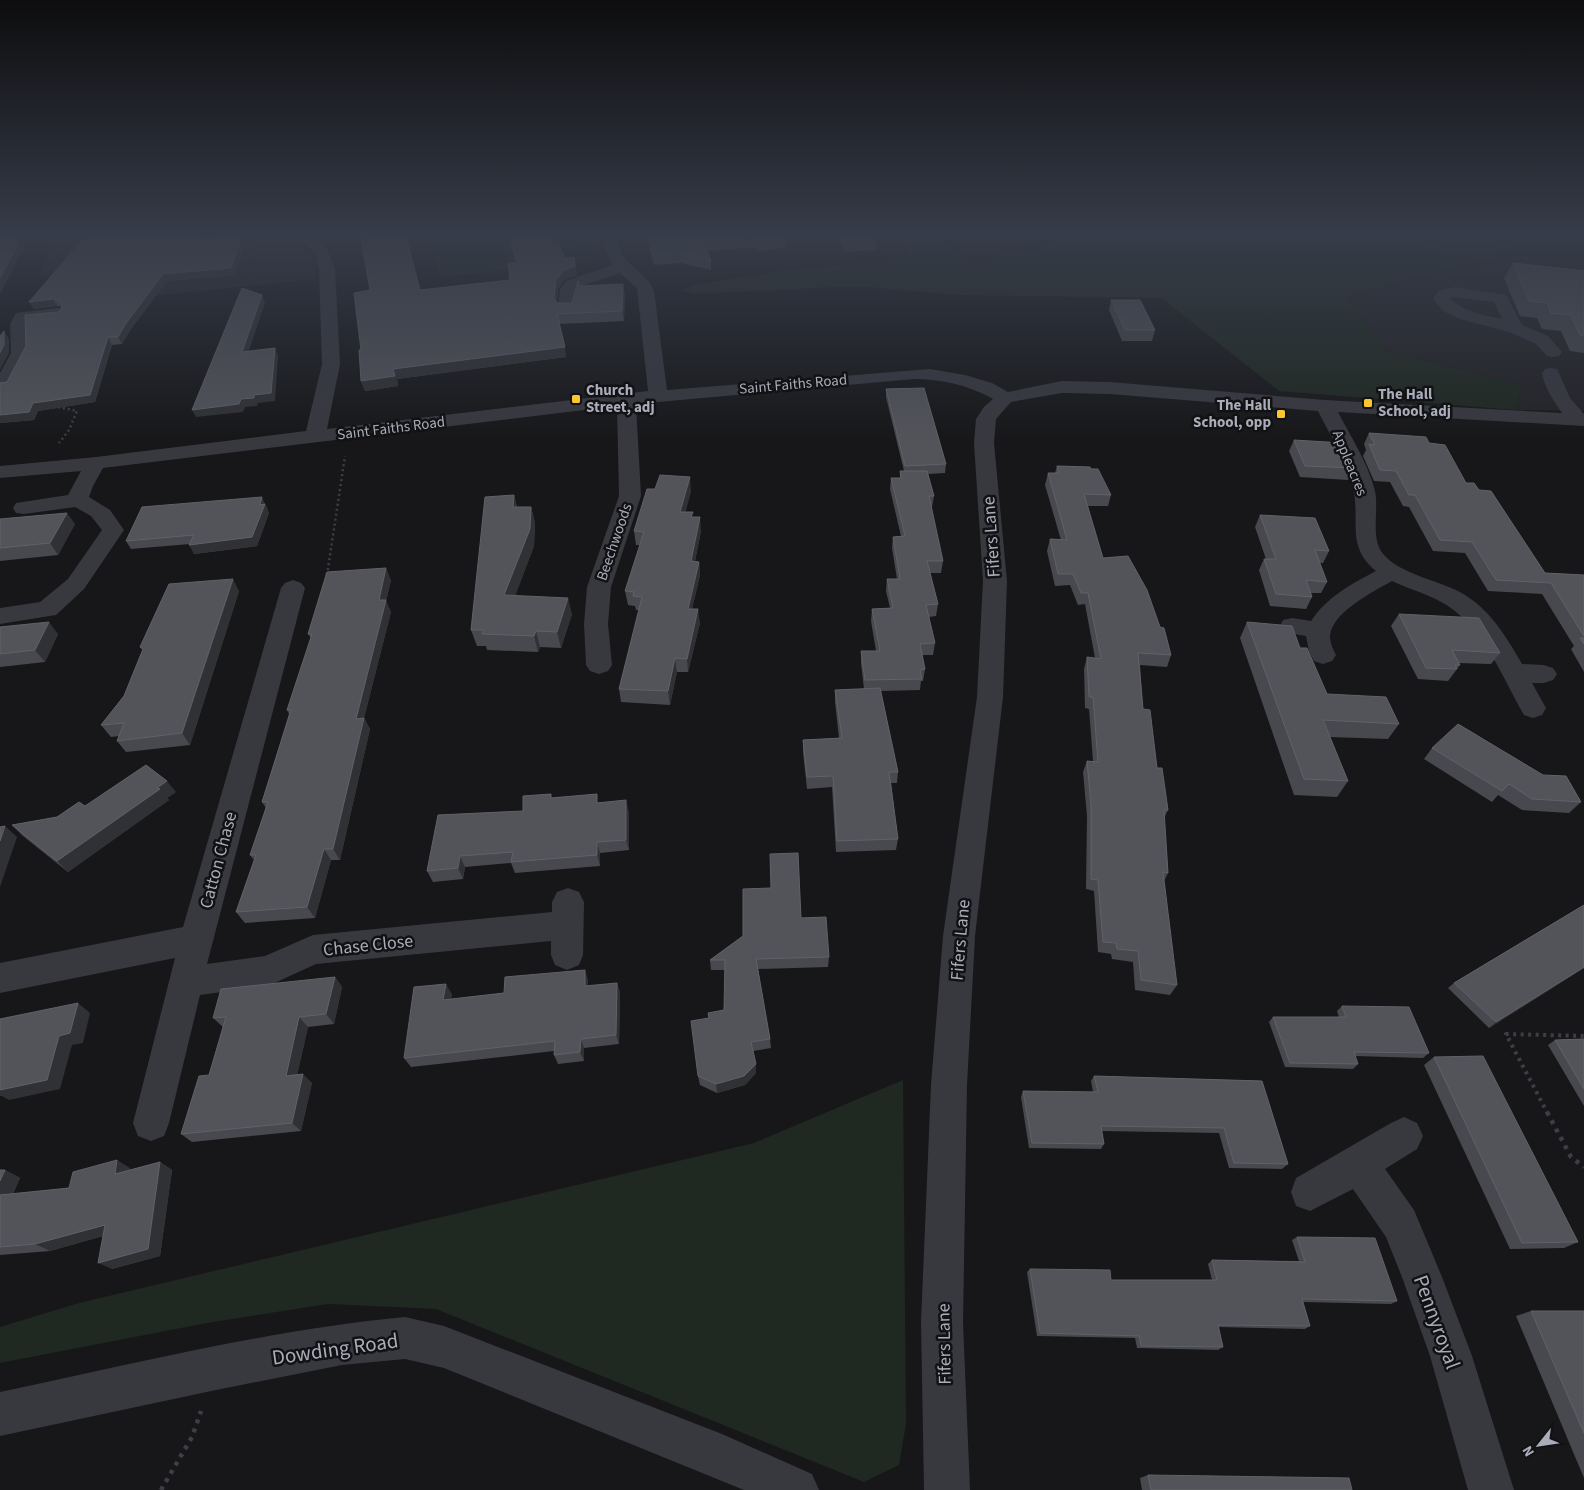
<svg xmlns="http://www.w3.org/2000/svg" width="1584" height="1490" viewBox="0 0 1584 1490" font-family="'Source Sans 3',sans-serif">
<style>
.built{fill:#232326}
.green{fill:#1f2821}
.lines{fill:none;stroke-linecap:round;stroke-linejoin:round}
.path-far4{stroke:#3e3f46;stroke-width:2;stroke-dasharray:1 2.5;stroke-linecap:butt}
.path-far3{stroke:#3e3f46;stroke-width:2.5;stroke-dasharray:2 3;stroke-linecap:butt}
.path-far2{stroke:#3e3f46;stroke-width:3;stroke-dasharray:2.5 4;stroke-linecap:butt}
.path-far1{stroke:#3e3f46;stroke-width:4;stroke-dasharray:3 4.5;stroke-linecap:butt}
.path{stroke:#3e3f46;stroke-width:4.5;stroke-dasharray:4 5.5;stroke-linecap:butt}
.minor{fill:#38383f;fill-rule:evenodd}
.wall{fill:#48494e}
.shaded-wall{fill:#303134}
.building{fill:#53545a;stroke:#606269}
.poi-dot{fill:#fac52e;stroke:#121214;stroke-width:2}
.labels{text-anchor:middle;stroke-width:5;stroke-linejoin:round;paint-order:stroke}
.far-street-label{font-size:15px;fill:#a9adba;stroke:#121214}
.far-poi-label{font-size:15px;font-weight:bold;fill:#a9adba;stroke:#121214;text-anchor:start}
.street-label{font-size:18px;fill:#a9adba;stroke:#121214}
.near-street-label{font-size:21px;fill:#a9adba;stroke:#121214}
</style>
<rect width="100%" height="100%" fill="#171719"/>
<g class="built">
<polygon points="55,232 289,232 316,260 316,279 153,296 66,275 39,277"/>
<polygon points="1584,237 1584,411 1516,410 1522,385 1387,351 1348,297"/>
</g>
<g class="green">
<polygon points="425,232 597,232 599,261 440,277"/>
<path d="M897,232H936C950,251 969,269 994,260C999,258 1003,254 1009,253C1029,250 1034,253 1053,242L1047,232L1148,235L1157,232H1584V268C1556,272 1531,268 1506,256L1348,297L1387,351L1522,385L1516,410L1279,391L1164,300L1156,298L958,295L867,287H836L695,294L682,291L694,285L782,271L878,262L909,255Z"/>
<polygon points="903,1080 906,1424 899,1465 864,1482 436,1309 328,1304 207,1323 0,1363 0,1327 79,1303 754,1143"/>
</g>
<g class="lines">
<g class="path-far4">
<polyline points="452,232 454,238 458,239 511,232"/>
<polyline points="556,232 564,247 559,253"/>
<polyline points="1364,232 1448,250 1483,251 1569,232"/>
<polyline points="503,233 511,258 517,258"/>
<polyline points="560,237 585,243"/>
<polyline points="1397,240 1407,239 1418,232"/>
<polyline points="562,247 588,243"/>
<polyline points="1483,251 1498,259"/>
<polyline points="20,252 45,250 53,232"/>
</g>
<g class="path-far3">
<polyline points="58,407 77,411 69,430 59,443"/>
<polyline points="327,575 345,456"/>
</g>
<polyline class="path-far2" points="327,576 327,573"/>
<polyline class="path-far1" points="1548,1114 1506,1034 1584,1036"/>
<g class="path">
<polyline points="1547,1112 1571,1157 1584,1167"/>
<polyline points="161,1490 192,1437 201,1411"/>
</g>
<g class="minor">
<path d="M292,232H308L328,251L335,270L340,364L327,429L648,391L637,288L620,273L578,287L574,308L572,312H560L558,308L560,289L566,281L613,265L605,250L602,232H640L633,236L617,238C622,268 645,269 654,291L667,390L930,369L965,375L992,383L1008,392L1062,381L1110,382L1325,400L1562,413C1553,400 1545,388 1542,373L1545,369L1551,368L1557,369L1570,398L1584,414V426L1338,412C1351,437 1368,463 1375,491C1379,509 1371,535 1381,551C1397,575 1442,580 1465,595C1491,611 1507,638 1522,664L1544,665L1553,668L1557,674L1553,680L1544,683H1532L1546,708L1542,715L1533,718L1524,715C1502,677 1486,632 1448,606C1432,595 1411,590 1392,581C1373,592 1332,612 1330,636C1330,643 1333,649 1336,655L1332,661L1323,664L1314,661L1309,651L1306,636L1283,632L1280,626L1283,620L1292,618L1311,621C1327,597 1351,584 1376,571C1344,545 1362,518 1352,485C1345,459 1330,435 1318,411L1110,394L1062,393L1011,402L996,419L994,443L1007,581L1003,697L975,936L967,1085L963,1322L970,1490H924L921,1322L931,1085L943,936L977,697L983,581L974,443L976,419L984,407L993,399C968,385 942,379 914,379L636,404L641,496L611,587L608,624L612,665L608,671L599,674L590,671L586,665L584,624L587,587L619,496L617,406L103,468L93,486L89,497L110,510L124,530L84,589L56,615L0,624V608L40,602L68,579L102,530L91,516L75,507L24,514L16,513L13,508L16,503L68,495L81,471L0,478V466L96,457L306,431L322,364L319,270L316,255Z"/>
<path d="M1455,287L1506,295L1522,325L1548,336L1562,352L1559,356L1553,357L1547,356L1536,344L1509,332L1460,319L1443,311L1433,299L1438,291ZM1455,297L1494,302L1502,319C1484,315 1463,312 1450,298Z"/>
<polygon points="57,308 63,309 65,313 63,317 28,321 26,324 29,353 10,389 0,390 0,373 11,353 10,324 16,313"/>
<polygon points="293,580 301,583 305,588 207,964 265,956 313,935 552,912 552,902 557,892 568,888 579,892 584,902 583,955 579,965 567,970 555,965 551,955 551,941 316,964 268,986 200,995 169,1123 164,1136 151,1141 138,1136 133,1123 175,958 0,993 0,963 183,927 281,588 285,583"/>
<polygon points="1404,1117 1417,1123 1423,1136 1417,1149 1385,1169 1414,1210 1442,1277 1472,1356 1514,1490 1468,1490 1430,1356 1402,1277 1386,1237 1353,1189 1310,1211 1296,1206 1291,1192 1296,1178 1391,1123"/>
<path d="M405,1317L444,1326L722,1434L812,1474L819,1490H744L444,1368L405,1359L342,1365L216,1390L0,1436V1392C134,1364 268,1330 405,1317Z"/>
</g>
</g>
<g class="wall">
<polygon points="505,232 553,232 565,258 574,257 577,275 565,279 558,289 557,303 572,303 579,286 625,294 624,321 559,324 566,357 397,379 398,386 365,391 361,381 361,350 370,290 420,290 510,280 516,263"/>
<polygon points="645,232 782,232 785,239 785,248 756,251 755,247 707,251 711,261 711,270 681,263 654,265"/>
<polygon points="834,232 870,232 876,243 876,250 845,252"/>
<polygon points="203,238 245,242 234,275 167,281 131,329 122,344 112,345 95,402 38,411 34,420 0,423 0,383 7,382 62,307 57,306 34,309 29,302"/>
<polygon points="1513,263 1584,271 1584,353 1570,351 1561,331 1542,329 1537,318 1520,316 1504,278"/>
<polygon points="1111,300 1155,330 1152,341 1122,341 1109,310"/>
<polygon points="886,389 946,464 945,473 928,474 934,496 932,507 931,508 943,561 941,573 930,573 938,604 936,616 929,617 935,643 933,655 922,655 925,669 923,681 921,681 920,690 881,691 898,772 897,783 891,783 898,839 896,850 836,852 832,787 807,789 803,752 803,740 839,738 835,702 835,690 864,689 861,663 861,651 876,651 871,621 872,609 890,608 886,591 887,579 897,579 892,548 893,537 901,536 890,489 891,478 900,478 900,471 904,471 886,397"/>
<polygon points="1369,433 1429,443 1466,483 1479,490 1545,573 1584,575 1584,672 1571,649 1574,646 1542,594 1488,591 1465,553 1433,551 1409,507 1403,506 1390,482 1374,481 1363,456 1366,450 1364,444"/>
<polygon points="1294,440 1354,468 1348,480 1300,477 1289,451"/>
<polygon points="1057,466 1091,469 1111,495 1108,506 1087,506 1103,558 1160,627 1171,655 1167,667 1140,665 1143,709 1157,768 1168,810 1164,818 1168,873 1164,881 1177,985 1170,995 1135,990 1133,962 1112,959 1111,954 1098,952 1094,891 1086,889 1087,816 1083,772 1087,761 1093,761 1089,709 1085,708 1084,669 1087,657 1095,658 1085,604 1078,605 1070,585 1055,586 1047,551 1050,539 1061,540 1045,485 1048,473 1055,473"/>
<polygon points="691,491 685,512 693,517 701,531 695,561 699,562 700,575 692,609 700,623 688,672 677,672 670,705 621,702 619,689 639,610 636,610 635,606 628,605 625,591 640,545 636,545 634,531"/>
<polygon points="514,495 517,507 531,507 535,523 534,546 515,596 572,614 561,648 540,647 538,652 487,650 486,646 477,646 471,630"/>
<polygon points="266,506 269,513 257,546 194,554 190,544 131,549 126,541 267,506"/>
<polygon points="1260,515 1329,551 1323,563 1319,563 1327,582 1321,593 1311,593 1312,597 1306,609 1270,606 1259,570 1264,559 1266,559 1255,527"/>
<polygon points="0,519 75,524 58,555 0,561"/>
<polygon points="391,580 386,601 391,612 364,718 370,729 340,860 331,860 315,918 245,923 236,912 254,860 250,855 266,808 262,802 289,714 287,710 311,638 308,634"/>
<polygon points="239,591 190,745 126,752 117,741 119,736 111,737 101,725 124,696 143,650 140,647"/>
<polygon points="1399,614 1500,653 1491,664 1458,663 1460,665 1448,681 1418,679 1391,626"/>
<polygon points="1247,622 1300,648 1327,694 1399,724 1388,739 1330,737 1348,781 1337,797 1294,795 1240,638"/>
<polygon points="0,627 58,634 45,662 0,667"/>
<polygon points="1432,748 1581,802 1569,813 1522,810 1498,795 1492,802 1424,759"/>
<polygon points="176,792 167,798 169,800 68,872 23,836 12,825 57,817 85,806"/>
<polygon points="599,803 629,812 629,850 600,853 600,866 515,873 511,863 465,867 463,879 433,882 427,871 523,811"/>
<polygon points="771,888 801,918 829,957 828,967 758,969 770,1039 771,1048 753,1051 756,1064 756,1073 745,1085 717,1093 700,1085 698,1076 709,1018 724,1010 725,970 711,970 710,960 743,936"/>
<polygon points="1584,905 1584,968 1489,1028 1448,988 1454,983"/>
<polygon points="335,977 342,987 334,1024 308,1027 297,1075 312,1083 301,1131 192,1142 181,1134 209,1075 223,1027 213,1018"/>
<polygon points="588,980 588,986 617,983 620,993 619,1044 584,1048 584,1061 558,1064 554,1055 554,1051 411,1067 404,1058 452,994 451,999 504,993"/>
<polygon points="1342,1006 1429,1053 1423,1058 1355,1056 1358,1064 1353,1069 1285,1067 1269,1022 1273,1017 1339,1017 1337,1011"/>
<polygon points="1584,1039 1584,1106 1548,1045 1555,1040"/>
<polygon points="1434,1057 1578,1242 1564,1248 1510,1249 1424,1065"/>
<polygon points="1094,1076 1262,1081 1288,1164 1282,1169 1229,1168 1219,1133 1102,1131 1104,1144 1101,1149 1029,1148 1021,1097 1023,1091 1093,1092 1091,1081"/>
<polygon points="160,1162 172,1170 160,1256 112,1269 103,1236 50,1251 0,1255 0,1170 5,1170 20,1178 13,1194 69,1188 130,1168 129,1170"/>
<polygon points="1297,1237 1397,1301 1391,1304 1303,1302 1310,1326 1305,1329 1218,1327 1223,1347 1218,1350 1137,1348 1135,1338 1037,1336 1027,1272 1030,1269 1111,1280 1212,1280 1208,1264 1212,1260 1299,1261 1292,1240"/>
<polygon points="1531,1311 1584,1311 1584,1478 1516,1316"/>
<polygon points="1148,1475 1352,1490 1142,1490 1140,1478"/>
</g>
<g class="shaded-wall">
<polygon points="22,232 28,232 23,250 0,294 0,278"/>
<polygon points="242,235 245,242 234,275 167,281 131,329 122,344 118,337 127,322 163,274"/>
<polygon points="575,266 577,275 565,279 558,289 556,308 554,298 556,280 564,270"/>
<polygon points="623,284 625,294 624,321 622,311"/>
<polygon points="262,295 265,303 246,359 242,352"/>
<polygon points="53,299 57,306 34,309 29,302"/>
<polygon points="4,331 9,339 9,353 0,370 0,353"/>
<polygon points="108,337 112,345 95,402 38,411 34,420 0,423 0,415 33,403"/>
<polygon points="565,347 566,357 397,379 398,386 365,391 361,381 393,369"/>
<polygon points="275,348 278,356 275,401 258,403 257,406 245,407 243,412 196,417 192,410 241,399"/>
<polygon points="690,477 691,491 682,526 680,512"/>
<polygon points="514,495 518,511 513,507"/>
<polygon points="262,497 269,513 257,546 194,554 189,545 260,505"/>
<polygon points="531,507 535,523 534,546 509,612 504,595"/>
<polygon points="67,513 75,524 58,555 50,543"/>
<polygon points="700,517 701,531 692,575 691,561"/>
<polygon points="699,562 700,575 689,622 688,609"/>
<polygon points="386,568 391,580 386,601 391,612 364,718 370,729 340,860 333,849 356,719 379,600"/>
<polygon points="233,579 239,591 190,745 182,733"/>
<polygon points="568,598 572,614 561,648 557,632"/>
<polygon points="698,609 700,623 688,672 687,659"/>
<polygon points="49,622 58,634 45,662 35,650"/>
<polygon points="536,631 540,647 538,652 534,636"/>
<polygon points="675,658 677,672 670,705 668,691"/>
<polygon points="167,781 176,792 167,798 169,800 68,872 57,861"/>
<polygon points="626,800 629,812 629,850 626,840"/>
<polygon points="5,826 17,837 0,887 0,841"/>
<polygon points="597,842 600,853 600,866 597,855"/>
<polygon points="324,849 331,860 315,918 307,907"/>
<polygon points="460,856 465,867 463,879 458,868"/>
<polygon points="1584,967 1584,968 1489,1028 1496,1022"/>
<polygon points="585,970 588,980 588,996 585,986"/>
<polygon points="335,977 342,987 334,1024 326,1014"/>
<polygon points="617,983 620,993 619,1044 616,1035"/>
<polygon points="446,984 452,994 449,1009 443,1000"/>
<polygon points="78,1003 90,1013 83,1043 72,1045 60,1089 9,1100 2,1096 0,1096 0,1087 59,1036"/>
<polygon points="299,1017 308,1027 295,1085 286,1076"/>
<polygon points="581,1039 584,1048 584,1061 580,1052"/>
<polygon points="756,1064 756,1073 745,1085 717,1093 716,1084"/>
<polygon points="303,1074 312,1083 301,1131 292,1123"/>
<polygon points="117,1160 130,1168 128,1182 115,1174"/>
<polygon points="160,1162 172,1170 160,1256 112,1269 98,1263"/>
<polygon points="5,1170 20,1178 9,1203 0,1199 0,1181"/>
<polygon points="105,1225 118,1232 50,1251 35,1244"/>
</g>
<g class="building">
<polygon points="0,232 22,232 19,243 0,278"/>
<polygon points="89,232 180,232 203,238 242,235 231,268 163,274 127,322 118,337 108,337 90,395 33,403 29,412 0,415 0,383 7,382 26,346 25,315 59,312 62,307 60,301 53,299 29,302"/>
<polygon points="360,232 405,232 420,290 510,280 508,263 518,262 506,232 553,232 565,258 574,257 575,266 564,270 556,280 554,298 557,303 572,303 578,281 579,286 623,284 622,311 557,314 565,347 393,369 395,376 361,381 359,350 361,350 354,293 370,290"/>
<polygon points="647,232 782,232 785,239 756,242 754,238 704,242 711,261 680,254 653,256"/>
<polygon points="838,232 870,232 876,243 845,245"/>
<polygon points="1513,263 1584,271 1584,335 1580,335 1571,315 1551,313 1547,303 1529,301"/>
<polygon points="242,288 262,295 242,352 275,348 271,393 254,395 254,398 241,399 239,404 192,410"/>
<polygon points="1111,300 1140,300 1155,330 1125,330"/>
<polygon points="4,331 4,345 0,353 0,336"/>
<polygon points="924,388 946,464 905,466 886,389"/>
<polygon points="1369,433 1426,437 1429,443 1445,445 1466,483 1474,483 1479,490 1491,491 1545,573 1584,575 1584,636 1551,583 1496,580 1472,542 1440,540 1415,495 1409,495 1396,471 1380,470 1369,444 1375,445"/>
<polygon points="1294,440 1344,443 1354,468 1305,466"/>
<polygon points="1057,466 1090,467 1091,469 1098,469 1111,495 1084,494 1103,558 1128,556 1147,590 1160,627 1164,628 1171,655 1138,653 1143,709 1150,710 1157,768 1162,768 1168,810 1164,810 1168,873 1163,872 1177,985 1141,980 1138,951 1117,949 1116,943 1103,942 1098,880 1091,879 1091,805 1087,761 1098,762 1093,697 1089,697 1087,657 1101,659 1088,593 1081,593 1073,574 1058,574 1050,539 1067,540 1048,473 1059,473"/>
<polygon points="900,471 927,471 934,496 929,496 943,561 927,561 938,604 926,605 935,643 920,644 925,669 920,670 922,679 865,680 861,651 880,651 872,609 893,608 887,579 900,579 893,537 905,536 891,478 901,478"/>
<polygon points="660,475 690,477 680,512 693,512 691,517 700,517 691,561 699,562 688,609 698,609 687,659 675,658 668,691 619,689 642,597 633,596 634,592 625,591 644,532 634,531 647,489 655,489"/>
<polygon points="514,495 513,507 531,507 530,529 504,595 568,598 557,632 536,631 534,636 482,634 484,630 471,630 485,497"/>
<polygon points="262,497 260,505 265,504 252,537 189,545 194,535 126,541 142,507"/>
<polygon points="67,513 50,543 0,548 0,519"/>
<polygon points="1260,515 1315,518 1329,551 1315,550 1327,582 1306,580 1312,597 1276,594 1264,559 1276,559"/>
<polygon points="386,568 379,600 386,600 356,719 364,718 333,849 324,849 307,907 236,912 256,855 250,855 268,802 262,802 291,710 287,710 312,634 308,634 327,572"/>
<polygon points="233,579 182,733 117,741 124,723 101,725 124,696 143,649 140,647 169,584"/>
<polygon points="1399,614 1479,618 1500,653 1452,650 1460,665 1455,665 1457,669 1426,668"/>
<polygon points="49,622 35,650 0,654 0,627"/>
<polygon points="1247,622 1292,626 1300,648 1307,648 1327,694 1386,697 1399,724 1323,720 1348,781 1304,779"/>
<polygon points="1580,638 1584,638 1584,644"/>
<polygon points="880,688 898,772 889,772 898,839 837,841 833,776 807,777 803,740 842,738 835,690"/>
<polygon points="1458,724 1543,775 1566,776 1581,802 1532,799 1509,784 1502,791 1432,748"/>
<polygon points="146,765 167,781 157,788 160,789 57,861 12,825 57,817 79,802 85,806"/>
<polygon points="551,794 551,798 597,794 597,803 626,800 626,840 597,842 597,855 511,862 513,852 460,856 458,868 427,871 438,815 523,811 523,796"/>
<polygon points="5,826 0,841 0,827"/>
<polygon points="798,853 801,918 826,917 829,957 756,959 770,1039 751,1042 756,1064 744,1076 716,1084 698,1076 691,1021 709,1018 708,1013 724,1010 725,960 710,960 743,936 743,889 771,888 770,854"/>
<polygon points="1584,905 1584,967 1496,1022 1454,983"/>
<polygon points="585,970 585,986 617,983 616,1035 581,1039 580,1052 554,1055 555,1041 404,1058 414,987 446,984 443,1000 504,993 505,977"/>
<polygon points="335,977 326,1014 299,1017 286,1076 303,1074 292,1123 181,1134 199,1076 209,1075 226,1017 213,1018 221,989"/>
<polygon points="78,1003 70,1033 59,1036 47,1080 0,1090 0,1019"/>
<polygon points="1342,1006 1409,1007 1429,1053 1354,1052 1358,1064 1290,1063 1273,1017 1346,1017"/>
<polygon points="1584,1039 1584,1089 1555,1040"/>
<polygon points="1483,1056 1578,1242 1522,1243 1434,1057"/>
<polygon points="1094,1076 1262,1081 1288,1164 1234,1163 1224,1128 1101,1126 1104,1144 1032,1143 1023,1091 1098,1092"/>
<polygon points="117,1160 115,1174 160,1162 148,1249 98,1263 105,1225 35,1244 0,1247 0,1195 69,1188 73,1172"/>
<polygon points="0,1170 5,1170 0,1181"/>
<polygon points="1297,1237 1375,1238 1397,1301 1302,1299 1310,1326 1218,1325 1223,1347 1141,1346 1139,1336 1040,1333 1030,1269 1110,1270 1111,1280 1217,1280 1212,1260 1305,1262"/>
<polygon points="1531,1311 1584,1311 1584,1433"/>
<polygon points="1148,1475 1349,1478 1352,1490 1151,1490"/>
</g>
<linearGradient id="sky" x2="0" y2="1"><stop stop-color="#0d0d0e"/><stop offset="0.53" stop-color="#363c49"/><stop offset="1" stop-color="#363c49" stop-opacity="0"/></linearGradient>
<rect width="1584" height="441" fill="url(#sky)"/>
<g class="poi-dot">
<rect x="571" y="394" width="10" height="10" rx="2.5"/>
<rect x="1363" y="398" width="10" height="10" rx="2.5"/>
<rect x="1276" y="409" width="10" height="10" rx="2.5"/>
</g>
<g class="labels">
<g class="far-street-label">
<text transform="translate(793 384) rotate(-5)" y="5">Saint Faiths Road</text>
<text transform="translate(391 428) rotate(-7)" y="5">Saint Faiths Road</text>
<text transform="translate(1350 463) rotate(68)" y="5">Appleacres</text>
<text transform="translate(614 542) rotate(-71)" y="5">Beechwoods</text>
</g>
<g class="far-poi-label">
<text x="586" y="395">Church<tspan x="586" dy="17">Street, adj</tspan></text>
<text x="1378" y="399">The Hall<tspan x="1378" dy="17">School, adj</tspan></text>
<text x="1271" y="410" text-anchor="end">The Hall<tspan x="1271" dy="17">School, opp</tspan></text>
</g>
<g class="street-label">
<text transform="translate(991 537) rotate(-94)" y="6">Fifers Lane</text>
<text transform="translate(218 860) rotate(-75)" y="6">Catton Chase</text>
<text transform="translate(960 940) rotate(-85)" y="6">Fifers Lane</text>
<text transform="translate(368 945) rotate(-6)" y="6">Chase Close</text>
<text transform="translate(944 1344) rotate(-91)" y="6">Fifers Lane</text>
</g>
<g class="near-street-label">
<text transform="translate(1437 1322) rotate(70)" y="7">Pennyroyal</text>
<text transform="translate(335 1349) rotate(-8)" y="7">Dowding Road</text>
</g>
</g>
<g transform="translate(1539 1445) rotate(240)" stroke="#121214" stroke-width="4" paint-order="stroke">
<path d="M0-4L9 19L0 12L-9 19Z" fill="#a9adba"/>
<text y="-8" font-size="14" font-weight="bold" text-anchor="middle" fill="#a9adba">N</text>
</g>
</svg>
